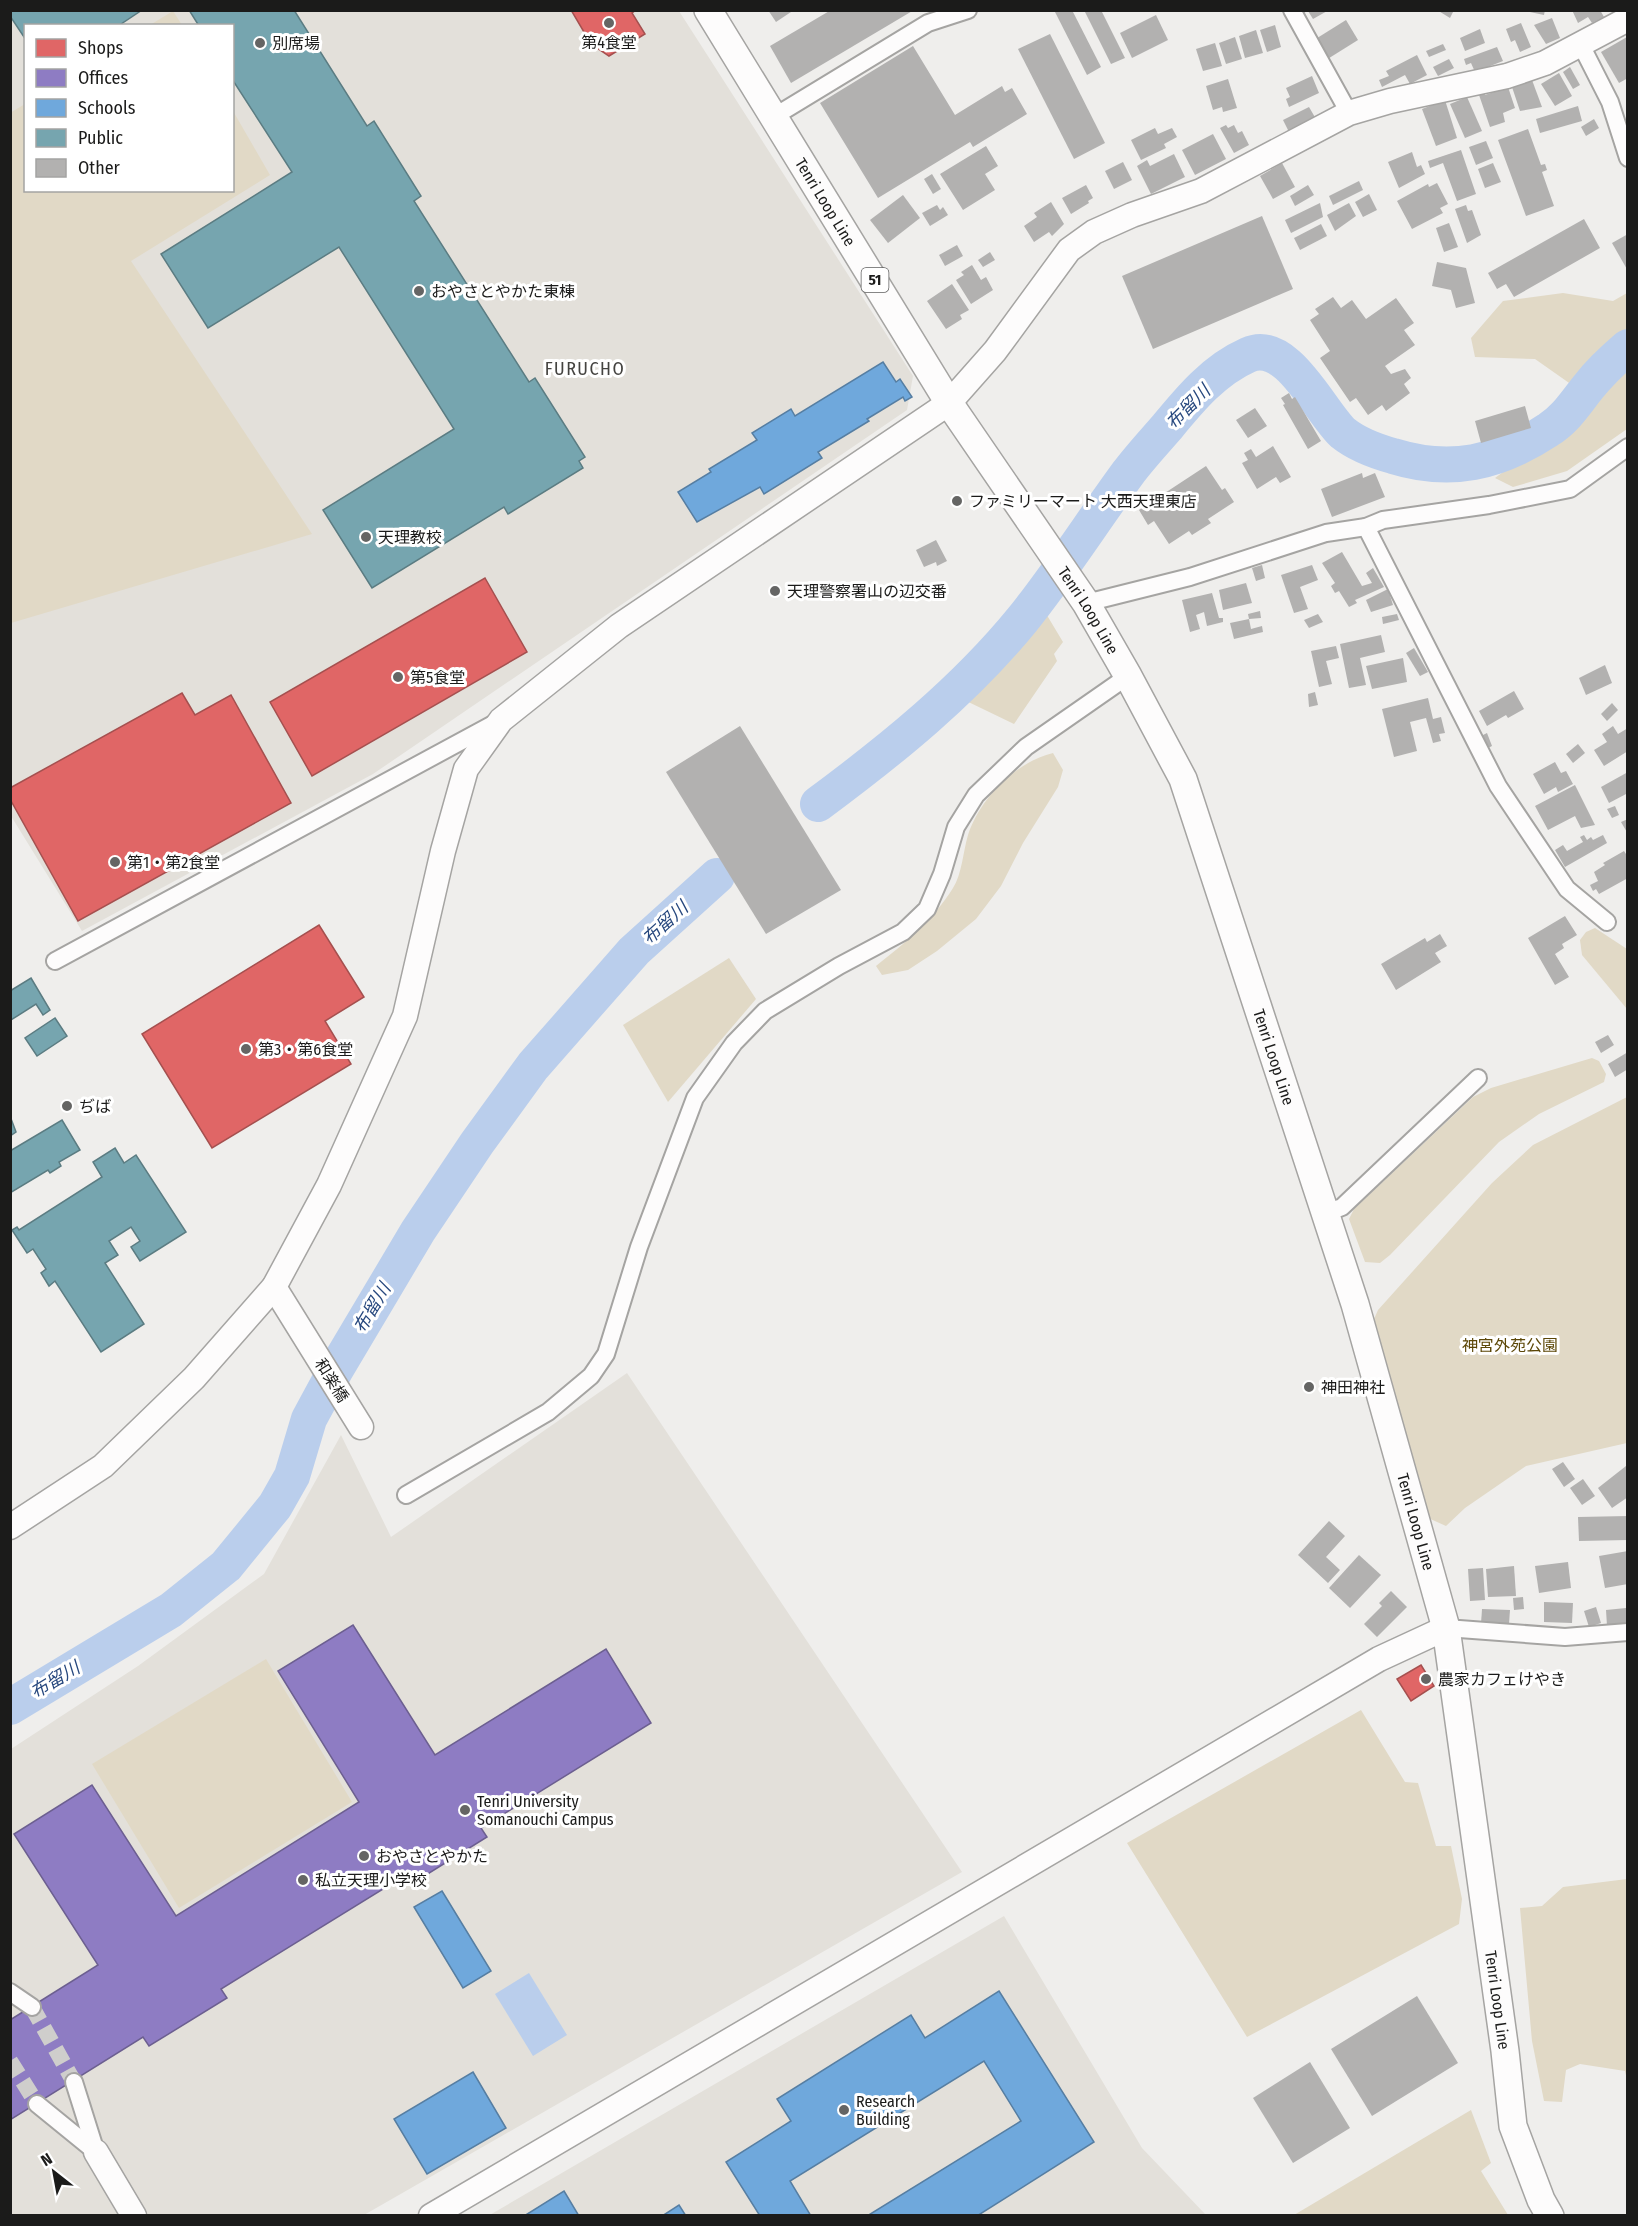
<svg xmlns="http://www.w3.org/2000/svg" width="1638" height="2226" viewBox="0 0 1638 2226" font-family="'Fira Sans Condensed','Noto Sans JP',sans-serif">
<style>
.built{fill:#e3e0da;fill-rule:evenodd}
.green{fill:#e1d9c6}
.water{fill:#baceec}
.shops{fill:#e06666;stroke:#a5504f;stroke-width:1.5}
.offices{fill:#8e7cc3;stroke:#6c5f90;stroke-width:1.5}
.schools{fill:#6fa8dc;stroke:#567ea2;stroke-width:1.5}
.public{fill:#76a5af;stroke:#5b7c82;stroke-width:1.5}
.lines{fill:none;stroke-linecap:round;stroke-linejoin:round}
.river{stroke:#baceec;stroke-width:36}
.building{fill:#b2b1b0}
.street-tunnel{stroke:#cfcecc;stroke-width:16;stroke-dasharray:16 8;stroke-linecap:butt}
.street-casing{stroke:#a5a4a2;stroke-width:20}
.secondary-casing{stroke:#a5a4a2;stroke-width:27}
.primary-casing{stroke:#a5a4a2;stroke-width:30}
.street{stroke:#fdfcfc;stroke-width:16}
.secondary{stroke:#fdfcfc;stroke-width:24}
.primary{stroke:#fdfcfc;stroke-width:27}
.poi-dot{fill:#656564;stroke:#fff;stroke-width:2}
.labels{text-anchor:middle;stroke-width:6;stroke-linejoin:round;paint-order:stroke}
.shield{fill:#fff;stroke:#5f5f5f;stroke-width:1.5}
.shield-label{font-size:15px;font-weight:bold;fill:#1b1b1a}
.poi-label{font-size:16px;fill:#1b1b1a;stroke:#fff;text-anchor:start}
.street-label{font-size:16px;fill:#1b1b1a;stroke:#fff}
.park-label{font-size:16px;fill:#5c4707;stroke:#fff}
.neighbourhood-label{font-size:18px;letter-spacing:1.5px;fill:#444340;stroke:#fff}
.water-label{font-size:18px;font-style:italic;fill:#27487e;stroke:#fff}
</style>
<rect width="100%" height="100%" fill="#efeeec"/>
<g class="built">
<path d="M11,11H679L913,376L907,410L373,774L82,931L11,816ZM26,26H232V190H26Z"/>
<polygon points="627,1373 962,1872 364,2215 11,2216 11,1749 138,1666 264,1574 341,1435 391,1537"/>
<polygon points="1004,1916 1142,2148 1206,2215 488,2216"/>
</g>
<g class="green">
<polygon points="173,11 182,25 150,25"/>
<polygon points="25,104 26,190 232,190 233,111 270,175 131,261 312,534 11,623 10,113"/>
<polygon points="1563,293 1613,301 1627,293 1627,429 1567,471 1513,487 1495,478 1534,449 1582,420 1572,385 1535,359 1475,357 1471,338 1503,301"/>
<polygon points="1042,607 1063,642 1054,654 1057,661 1014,724 956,696"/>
<path d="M1053,753L1063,770L1058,787L1023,843L1001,886L976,919L937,951L908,970L882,975L876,966C904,944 934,919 953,888C962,874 963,852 968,835C980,799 1015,762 1053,753Z"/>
<polygon points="1595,928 1627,949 1627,1009 1582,955 1580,940 1586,932"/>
<polygon points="729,958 756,999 668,1102 623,1025"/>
<polygon points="1592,1058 1599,1061 1606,1074 1604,1082 1539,1114 1499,1142 1390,1255 1380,1263 1365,1262 1349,1219 1354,1209 1473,1097 1491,1088"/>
<polygon points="1627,1097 1627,1443 1526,1466 1465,1508 1446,1526 1426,1517 1370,1328 1378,1310 1492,1183 1533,1145"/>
<polygon points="266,1659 352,1802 179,1908 92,1764"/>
<polygon points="1361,1710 1405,1782 1418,1783 1436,1846 1451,1846 1462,1899 1459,1924 1247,2037 1127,1843"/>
<polygon points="1627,1879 1627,2080 1625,2071 1580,2064 1566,2070 1562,2102 1544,2101 1532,2041 1520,1908 1542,1906 1563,1887"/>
<polygon points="1471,2110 1491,2163 1481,2171 1508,2215 1294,2215"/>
</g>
<polygon class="water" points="529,1973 567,2035 533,2056 495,1994"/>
<g class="shops">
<polygon points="571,10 636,10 632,13 645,34 609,56 591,44"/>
<polygon points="485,578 527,652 312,776 270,702"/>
<polygon points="182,693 195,715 231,695 291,803 78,921 10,799 10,788"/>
<polygon points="319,925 364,997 325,1021 351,1064 212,1148 142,1034"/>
<polygon points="1421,1665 1434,1686 1411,1701 1397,1679"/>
</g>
<polygon class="offices" points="353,1625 435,1755 606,1649 651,1723 481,1828 487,1837 410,1885 404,1876 221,1989 227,1998 149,2046 143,2037 10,2120 10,2020 98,1965 14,1834 92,1785 176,1916 359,1802 278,1671"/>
<g class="schools">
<polygon points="883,362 896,382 900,379 912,397 905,401 903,397 867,419 869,421 818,452 822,458 764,494 760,487 697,522 678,492 711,472 709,469 757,440 752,433 791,409 795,416"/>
<polygon points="442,1891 491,1971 463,1988 414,1907"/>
<polygon points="999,1991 1094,2142 977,2216 867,2216 1021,2121 984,2061 790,2181 811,2216 760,2216 726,2162 791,2121 777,2099 911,2015 925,2038"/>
<polygon points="473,2072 506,2128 427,2174 394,2119"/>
<polygon points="564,2191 579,2216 524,2216"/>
<polygon points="679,2205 686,2216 662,2216"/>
</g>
<g class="public">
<polygon points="10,10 142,10 118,26 26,26 26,40 10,16"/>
<polygon points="189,10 294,10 367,126 374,121 421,196 414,201 529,382 535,378 585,457 579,461 583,468 508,514 504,507 372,588 323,510 454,429 339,247 208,328 161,254 292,172 232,79 232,26 199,26"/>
<polygon points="31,978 50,1010 43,1015 36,1004 11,1020 10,991"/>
<polygon points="55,1018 67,1036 37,1056 25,1038"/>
<polygon points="10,1116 16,1132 10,1136"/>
<polygon points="62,1120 80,1150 59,1162 61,1166 50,1173 48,1170 10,1193 10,1151"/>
<polygon points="115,1148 124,1163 136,1155 186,1232 140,1261 131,1247 140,1241 131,1227 109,1241 118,1255 105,1263 144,1324 101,1352 55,1281 49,1286 41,1273 46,1269 33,1249 27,1253 12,1230 17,1227 19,1230 102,1177 93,1162"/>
</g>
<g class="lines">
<g class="river">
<path d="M818,804C891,750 964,691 1022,620C1060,573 1092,522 1128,473C1140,457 1154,442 1167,427C1190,399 1214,370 1248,355C1287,337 1320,412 1343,433C1358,445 1375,451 1393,456C1451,474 1498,463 1548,430C1566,419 1576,402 1589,386C1600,372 1614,359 1628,347"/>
<polyline points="10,1707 171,1610 226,1566 275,1506 292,1476 309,1419 336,1369 418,1231 477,1143 533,1066 634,951 717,876"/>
</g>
</g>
<g class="building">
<polygon points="768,10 794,10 776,22"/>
<polygon points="831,10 914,10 791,83 770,46"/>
<polygon points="1054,10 1072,10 1101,67 1087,75"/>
<polygon points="1084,10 1101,10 1125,58 1111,64"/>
<polygon points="1297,10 1329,10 1313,19 1308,11 1299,15"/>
<polygon points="1437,10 1454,10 1450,18"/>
<polygon points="1520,10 1545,10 1544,15"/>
<polygon points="1572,10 1600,10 1604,17 1592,23 1588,17 1578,23"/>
<polygon points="1156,15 1168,40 1132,58 1120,33"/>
<polygon points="1552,18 1560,38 1546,44 1534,25"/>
<polygon points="1346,20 1358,40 1326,60 1314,40"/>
<polygon points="1521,23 1531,47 1520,52 1515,40 1511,42 1506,29"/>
<polygon points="1275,25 1281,47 1267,52 1260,30"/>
<polygon points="1480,29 1485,43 1465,51 1460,38"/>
<polygon points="1256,30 1263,53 1245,58 1239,36"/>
<polygon points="1050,34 1105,143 1074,159 1018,49"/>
<polygon points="1235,37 1242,59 1226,64 1219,43"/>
<polygon points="1627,37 1628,78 1619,83 1601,52"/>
<polygon points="1215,43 1222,66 1203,71 1196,49"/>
<polygon points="1443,44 1446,50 1429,57 1426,51"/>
<polygon points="913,46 955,115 1002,86 1005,92 1012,88 1027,114 973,147 970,142 878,198 820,103"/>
<polygon points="1497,47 1503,61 1475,72 1471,63 1466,65 1464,59"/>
<polygon points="1417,55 1427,75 1410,84 1405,75 1382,87 1379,80 1389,76 1386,71"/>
<polygon points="1449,59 1454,68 1438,76 1433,67"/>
<polygon points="1570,67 1580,85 1573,89 1563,72"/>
<polygon points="1559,73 1572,96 1555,106 1541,84"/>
<polygon points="1312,76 1319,93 1289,107 1286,99 1290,97 1286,88"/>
<polygon points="1228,79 1237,108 1223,112 1222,107 1213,110 1206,86"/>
<polygon points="1532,80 1542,107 1520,111 1512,87"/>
<polygon points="1508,87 1515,108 1503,113 1505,122 1490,127 1478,92 1483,90 1485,95"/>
<polygon points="1467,97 1482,131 1465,138 1450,104"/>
<polygon points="1445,100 1457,138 1436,146 1422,109"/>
<polygon points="1578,106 1582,121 1540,133 1536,119"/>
<polygon points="1309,107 1316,119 1289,132 1283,120"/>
<polygon points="1594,119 1599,128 1586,136 1581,127"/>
<polygon points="1226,125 1228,128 1234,125 1238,133 1242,131 1249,145 1234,153 1220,128"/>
<polygon points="1155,128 1158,134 1172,128 1177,137 1164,144 1166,148 1141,160 1131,140"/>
<polygon points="1528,129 1541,165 1545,164 1547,170 1542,172 1554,206 1526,216 1498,140"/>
<polygon points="1213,134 1226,159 1195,175 1182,150"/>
<polygon points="1486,141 1493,158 1476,165 1469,147"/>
<polygon points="986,146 998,166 985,174 995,190 963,210 940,174"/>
<polygon points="1461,150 1476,194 1457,201 1443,163 1430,168 1428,161"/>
<polygon points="1412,152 1417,167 1421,165 1425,174 1399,188 1388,162"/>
<polygon points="1174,154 1185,177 1151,194 1137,166 1147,160 1150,166"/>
<polygon points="1123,162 1132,180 1114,189 1105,171"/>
<polygon points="1282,163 1295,187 1273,199 1260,176"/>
<polygon points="1493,163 1501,182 1485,188 1478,169"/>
<polygon points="932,174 941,189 933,194 924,179"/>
<polygon points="1359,181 1363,190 1333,205 1329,196"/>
<polygon points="1437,183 1448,204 1440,208 1443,213 1412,229 1397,201 1428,184 1429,187"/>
<polygon points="1086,185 1093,198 1088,201 1089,203 1071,214 1062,198"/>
<polygon points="1308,185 1314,195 1295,206 1290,196"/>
<polygon points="1369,194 1377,210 1363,217 1355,202"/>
<polygon points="903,195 920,218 888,243 870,220"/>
<polygon points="1051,202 1064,224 1052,236 1049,232 1034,242 1024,226 1037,217 1034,213"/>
<polygon points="1320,203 1323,217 1291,233 1285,220"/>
<polygon points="1349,203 1356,216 1335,231 1327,215"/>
<polygon points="937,205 940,210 943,207 948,215 930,226 922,213"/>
<polygon points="1466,205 1468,211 1472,210 1481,235 1467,243 1455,209"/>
<polygon points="1262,216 1293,289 1153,349 1122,276"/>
<polygon points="1584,219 1600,248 1514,297 1506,284 1497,289 1488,273"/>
<polygon points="1449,223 1458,247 1444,252 1436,228"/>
<polygon points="1321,224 1327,236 1300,250 1294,238"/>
<polygon points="1628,234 1628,271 1612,243"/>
<polygon points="957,245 963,256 945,266 939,255"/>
<polygon points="990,252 995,260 983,267 978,260"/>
<polygon points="1437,262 1466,268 1475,303 1456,308 1451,290 1432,286"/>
<polygon points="972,265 981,280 986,277 993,290 971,304 956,280 964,275 961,272"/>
<polygon points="952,284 969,310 960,315 962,319 946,329 927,301"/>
<polygon points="1333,297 1341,308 1352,300 1366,319 1396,298 1414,323 1404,330 1415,345 1385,366 1391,374 1405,369 1411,378 1404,384 1410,393 1386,411 1382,405 1368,415 1356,398 1350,402 1320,358 1330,351 1310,320 1319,314 1315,309"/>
<polygon points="1289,393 1292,399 1295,397 1321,441 1308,449 1283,405 1285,404 1281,398"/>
<polygon points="1525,406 1531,428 1481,443 1475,421"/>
<polygon points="1255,408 1267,426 1248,438 1236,420"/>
<polygon points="1273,446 1291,477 1280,483 1276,477 1257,489 1242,463 1248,460 1244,453 1251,449 1256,457"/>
<polygon points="1206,466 1222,490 1225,488 1234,502 1208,519 1211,523 1192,535 1189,531 1169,544 1154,521 1148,525 1139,510"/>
<polygon points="1362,473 1363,478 1375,473 1385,497 1332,517 1321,489"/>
<polygon points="936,540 947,561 937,566 936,562 924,567 916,550"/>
<polygon points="1342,552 1362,586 1372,583 1366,573 1373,568 1384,587 1355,600 1357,603 1349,607 1339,591 1335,593 1331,586 1335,583 1322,563"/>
<polygon points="1262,565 1265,578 1256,581 1252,568"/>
<polygon points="1312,565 1318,580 1300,587 1308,609 1294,613 1281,575"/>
<polygon points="1246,583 1252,603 1223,610 1219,590"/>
<polygon points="1388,589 1393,605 1371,612 1366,600"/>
<polygon points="1212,593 1219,618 1223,618 1223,622 1207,626 1204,612 1196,615 1200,629 1190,632 1182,600"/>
<polygon points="1260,611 1261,618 1249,619 1248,614"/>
<polygon points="1318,614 1323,622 1309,628 1304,620"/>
<polygon points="1397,614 1399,620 1383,624 1382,617"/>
<polygon points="1249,619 1251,629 1262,626 1263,632 1234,639 1230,623"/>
<polygon points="1381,635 1385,652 1360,658 1366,685 1349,688 1340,644"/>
<polygon points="1336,646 1339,658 1326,661 1332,684 1319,687 1311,651"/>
<polygon points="1414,648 1428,672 1420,676 1406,653"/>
<polygon points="1403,658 1407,682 1372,689 1366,666"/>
<polygon points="1605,665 1612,683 1586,695 1579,678"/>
<polygon points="1514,691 1524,709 1508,718 1506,715 1487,726 1479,711"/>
<polygon points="1315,692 1318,705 1309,707 1308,694"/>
<polygon points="1428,698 1433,719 1441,717 1445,733 1439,734 1441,741 1433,743 1426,718 1410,722 1417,751 1394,757 1382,709"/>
<polygon points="1612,703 1618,710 1607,721 1601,714"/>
<polygon points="740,726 841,890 766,934 666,772"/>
<polygon points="1613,726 1618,734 1628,728 1628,751 1604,766 1594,750 1607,742 1602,734"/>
<polygon points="1487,733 1492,746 1486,749 1481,736"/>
<polygon points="1578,744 1585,753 1573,763 1566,754"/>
<polygon points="1555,762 1561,773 1566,771 1573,784 1558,792 1556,787 1544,794 1533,774"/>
<polygon points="1628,772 1628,793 1609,803 1601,787"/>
<polygon points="1575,785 1595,825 1581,828 1575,816 1548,830 1535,806"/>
<polygon points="1615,806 1619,815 1612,818 1607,809"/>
<polygon points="1628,819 1628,834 1621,822"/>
<polygon points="1584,835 1587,840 1591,837 1593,840 1603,835 1607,843 1565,867 1555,850 1563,845 1567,851 1583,842 1580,837"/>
<polygon points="1624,851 1628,857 1628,878 1599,894 1596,889 1593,891 1590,885 1598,881 1594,872 1605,865 1603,863"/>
<polygon points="1565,916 1577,935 1562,944 1564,948 1555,954 1569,977 1555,985 1528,938"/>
<polygon points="1440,934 1447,946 1435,953 1441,962 1396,990 1381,964 1425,938 1427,942"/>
<polygon points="1608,1035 1614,1045 1601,1053 1595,1042"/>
<polygon points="1628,1052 1628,1069 1615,1077 1608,1064"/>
<polygon points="1563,1462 1575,1479 1564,1487 1552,1469"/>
<polygon points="1626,1466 1628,1497 1612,1508 1598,1488"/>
<polygon points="1583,1479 1595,1496 1582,1505 1570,1488"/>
<polygon points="1628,1516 1628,1540 1579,1541 1578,1517"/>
<polygon points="1329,1521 1345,1536 1326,1557 1340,1570 1328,1583 1298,1555"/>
<polygon points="1628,1551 1628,1584 1605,1588 1599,1556"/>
<polygon points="1359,1555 1381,1575 1350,1608 1329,1588"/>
<polygon points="1568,1562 1571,1588 1539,1593 1535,1566"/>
<polygon points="1514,1566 1516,1596 1488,1597 1486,1569"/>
<polygon points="1483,1568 1485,1600 1470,1601 1468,1569"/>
<polygon points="1391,1591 1407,1607 1377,1637 1364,1624 1382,1606 1379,1603"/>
<polygon points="1523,1597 1524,1609 1514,1610 1513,1598"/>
<polygon points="1544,1602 1573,1603 1572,1623 1544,1622"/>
<polygon points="1596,1607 1601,1623 1589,1627 1584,1611"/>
<polygon points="1626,1608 1628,1624 1607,1626 1606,1610"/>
<polygon points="1482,1609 1510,1610 1509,1624 1481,1624"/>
<polygon points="1417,1996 1458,2063 1372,2116 1331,2049"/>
<polygon points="1310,2062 1350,2128 1293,2163 1253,2098"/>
</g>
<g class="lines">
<g class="street-tunnel">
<polyline points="32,2007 74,2082"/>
<polyline points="10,2061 37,2104"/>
</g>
<g class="street-casing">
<g id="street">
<polyline points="1292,10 1349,113"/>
<polyline points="1580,43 1610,102 1628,158"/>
<polyline points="775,116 928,23 968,10"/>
<polyline points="1366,527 1498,786 1567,889 1607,922"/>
<polyline points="1086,603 1190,577 1326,533 1366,527 1383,520 1489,505 1570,489 1628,447"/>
<polyline points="55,961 495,723"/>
<polyline points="1324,1214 1342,1207 1478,1078"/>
<polyline points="406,1495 548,1412 591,1376 606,1354 639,1247 695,1098 734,1043 765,1011 839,966 903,932 927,909 942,874 956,827 976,795 1026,747 1128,676"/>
<polyline points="1446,1628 1565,1637 1628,1632"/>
<polyline points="10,1992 32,2007"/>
<polyline points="74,2082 96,2152"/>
<polyline points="37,2104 96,2152"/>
</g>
</g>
<g class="secondary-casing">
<g id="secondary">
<polyline points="274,1287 361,1427"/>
<polyline points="10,1527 103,1466 194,1378 274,1287 329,1185 405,1016 443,851 466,769 501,720 619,626 949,403 995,351 1069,250 1094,232 1132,215 1201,191 1349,113 1390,101 1507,76 1545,63 1628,19"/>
<polyline points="96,2152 134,2216"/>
<polyline points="431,2216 1379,1659 1446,1628"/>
</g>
</g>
<g class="primary-casing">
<g id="primary">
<path id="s1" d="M708,10L949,403L1086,603L1128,676L1183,779L1355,1304L1446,1628L1505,2051L1513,2126L1541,2200L1550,2216"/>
</g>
</g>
<use href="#street" class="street"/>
<use href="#secondary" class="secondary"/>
<use href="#primary" class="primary"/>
</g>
<g class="poi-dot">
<circle cx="609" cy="23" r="6"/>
<circle cx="260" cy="43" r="6"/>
<circle cx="419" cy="291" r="6"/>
<circle cx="957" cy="501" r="6"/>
<circle cx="366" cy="537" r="6"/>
<circle cx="775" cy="591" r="6"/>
<circle cx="398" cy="677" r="6"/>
<circle cx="115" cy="862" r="6"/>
<circle cx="246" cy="1049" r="6"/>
<circle cx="67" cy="1106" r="6"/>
<circle cx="1309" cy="1387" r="6"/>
<circle cx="1426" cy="1679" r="6"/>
<circle cx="465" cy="1810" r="6"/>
<circle cx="364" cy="1856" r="6"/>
<circle cx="303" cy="1880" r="6"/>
<circle cx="844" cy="2110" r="6"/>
</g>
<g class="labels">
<rect class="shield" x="861.5" y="268" width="27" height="24" rx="4.5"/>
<g class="shield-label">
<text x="875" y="285">51</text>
</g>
<g class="poi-label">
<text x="609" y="48" text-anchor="middle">第4食堂</text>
<text x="272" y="49">別席場</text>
<text x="431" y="297">おやさとやかた東棟</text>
<text x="969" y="507">ファミリーマート 大西天理東店</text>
<text x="378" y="543">天理教校</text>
<text x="787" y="597">天理警察署山の辺交番</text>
<text x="410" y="683">第5食堂</text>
<text x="127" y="868">第1・第2食堂</text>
<text x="258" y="1055">第3・第6食堂</text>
<text x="79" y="1112">ぢば</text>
<text x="1321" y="1393">神田神社</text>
<text x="1438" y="1685">農家カフェけやき</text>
<text x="477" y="1807">Tenri University<tspan x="477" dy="18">Somanouchi Campus</tspan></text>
<text x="376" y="1862">おやさとやかた</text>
<text x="315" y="1886">私立天理小学校</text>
<text x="856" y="2107">Research<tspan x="856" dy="18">Building</tspan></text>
</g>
<g class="street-label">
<text dy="6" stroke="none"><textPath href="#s1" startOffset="225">Tenri Loop Line</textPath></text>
<text dy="6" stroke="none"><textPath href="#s1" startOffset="711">Tenri Loop Line</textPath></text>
<text dy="6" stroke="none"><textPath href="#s1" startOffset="1197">Tenri Loop Line</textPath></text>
<text transform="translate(332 1380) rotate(58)" y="6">和楽橋</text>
<text dy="6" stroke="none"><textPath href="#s1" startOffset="1683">Tenri Loop Line</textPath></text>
<text dy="6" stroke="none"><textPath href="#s1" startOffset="2169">Tenri Loop Line</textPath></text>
</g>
<g class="park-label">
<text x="1510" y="1351">神宮外苑公園</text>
</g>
<g class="neighbourhood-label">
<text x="585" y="375">FURUCHO</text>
</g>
<g class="water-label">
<text transform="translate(1188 407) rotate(-45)" y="6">布留川</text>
<text transform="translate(665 923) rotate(-42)" y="6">布留川</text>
<text transform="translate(372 1308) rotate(-59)" y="6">布留川</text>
<text transform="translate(55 1680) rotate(-31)" y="6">布留川</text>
</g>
</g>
<rect width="1638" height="2226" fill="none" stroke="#1b1b1a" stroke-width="24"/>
<rect x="24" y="24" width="210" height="168" fill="#ffffff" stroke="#a4a4a3" stroke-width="1.5"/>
<rect x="36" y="39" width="30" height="18" fill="#e06666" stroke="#a4a4a3" stroke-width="1.5"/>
<text x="78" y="54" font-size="18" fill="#1b1b1a">Shops</text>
<rect x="36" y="69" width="30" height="18" fill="#8e7cc3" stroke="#a4a4a3" stroke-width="1.5"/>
<text x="78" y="84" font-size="18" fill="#1b1b1a">Offices</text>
<rect x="36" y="99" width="30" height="18" fill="#6fa8dc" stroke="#a4a4a3" stroke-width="1.5"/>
<text x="78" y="114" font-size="18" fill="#1b1b1a">Schools</text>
<rect x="36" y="129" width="30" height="18" fill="#76a5af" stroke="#a4a4a3" stroke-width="1.5"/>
<text x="78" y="144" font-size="18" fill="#1b1b1a">Public</text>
<rect x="36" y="159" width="30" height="18" fill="#b2b1b0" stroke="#a4a4a3" stroke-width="1.5"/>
<text x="78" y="174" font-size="18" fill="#1b1b1a">Other</text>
<g transform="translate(54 2172) rotate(329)" stroke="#ffffff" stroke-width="4.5" paint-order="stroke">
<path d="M0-4.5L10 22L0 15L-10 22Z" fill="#1b1b1a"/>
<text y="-9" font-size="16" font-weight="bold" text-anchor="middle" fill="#1b1b1a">N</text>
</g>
</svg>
